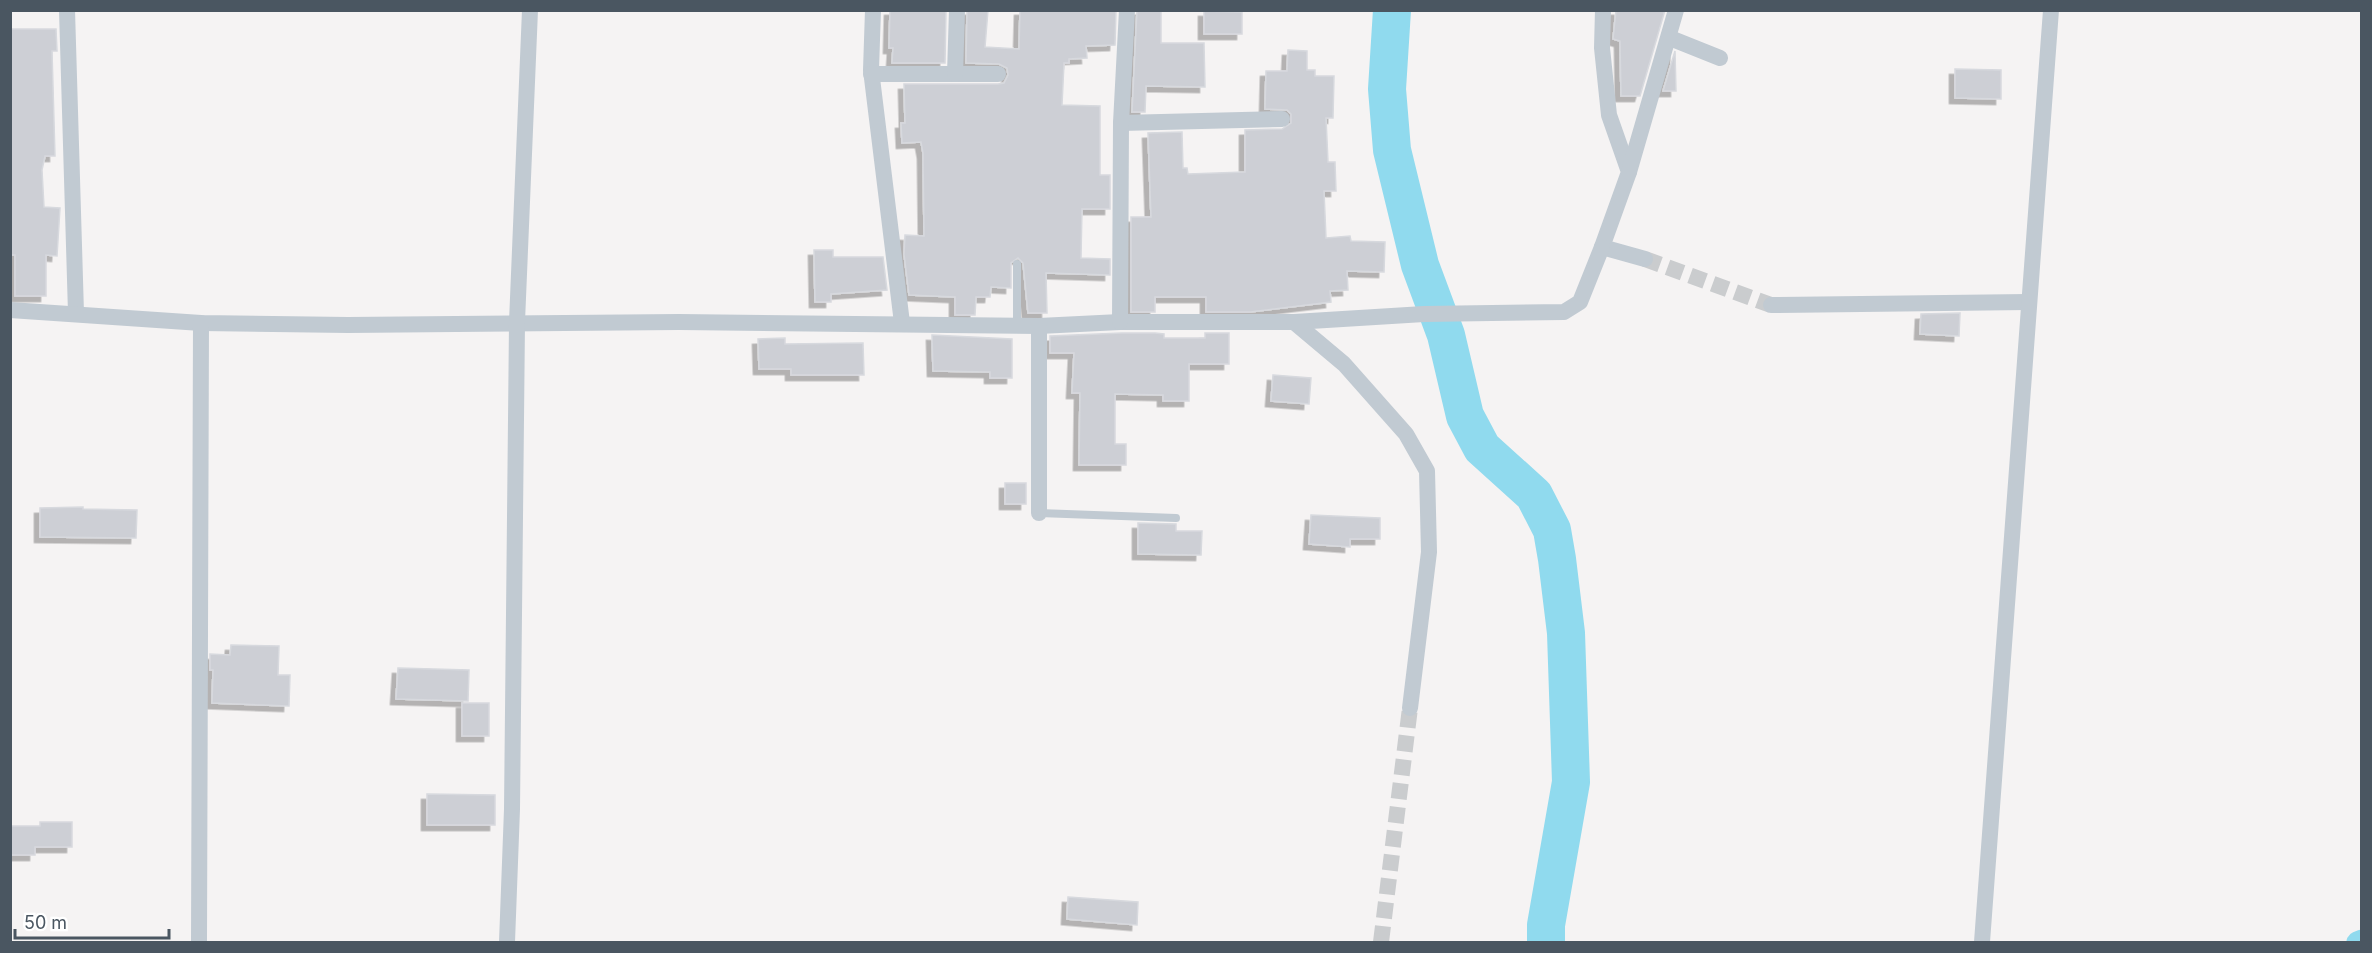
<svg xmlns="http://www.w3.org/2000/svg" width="2372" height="953" viewBox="0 0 2372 953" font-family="Inter,sans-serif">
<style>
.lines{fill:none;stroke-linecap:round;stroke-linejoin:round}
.canal{stroke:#90daee;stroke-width:21}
.river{stroke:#90daee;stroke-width:38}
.building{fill:#cdcfd5;stroke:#d7d9de;stroke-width:1.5;filter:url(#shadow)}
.minor-tunnel{stroke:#caccce;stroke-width:16;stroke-dasharray:16 8;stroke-linecap:butt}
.service{stroke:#c1cad2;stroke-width:8}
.minor{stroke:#c1cad2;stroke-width:16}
</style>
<defs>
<filter id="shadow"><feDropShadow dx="-5.5" dy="5.5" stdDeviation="0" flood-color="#0004"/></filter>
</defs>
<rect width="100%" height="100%" fill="#f5f3f3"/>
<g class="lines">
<polyline class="canal" points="2357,942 2362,940"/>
<polyline class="river" points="1392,10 1387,89 1392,150 1420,265 1446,335 1465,416 1482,448 1534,495 1552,530 1557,559 1566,633 1571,782 1546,925 1546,942"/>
</g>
<g class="building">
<polygon points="890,10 946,10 945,63 892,63 893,48 889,48"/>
<polygon points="967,10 988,10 985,47 1019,49 1020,10 1116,10 1115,45 1086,46 1087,58 1069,59 1069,63 1064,63 1062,105 1100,106 1100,175 1110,175 1110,209 1082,209 1081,258 1110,259 1110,275 1046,273 1047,313 1028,313 1023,263 1018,258 1011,263 1011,288 991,287 990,297 976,297 975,315 955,315 955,297 909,295 904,254 905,235 924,236 923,153 921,142 902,143 901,123 905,123 904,84 998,84 1004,83 1008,75 1007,68 999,64 966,63"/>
<polygon points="1137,10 1161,10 1161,43 1204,43 1205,87 1146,86 1145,112 1132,112"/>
<polygon points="1616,10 1665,10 1640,96 1621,96 1620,41 1613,39"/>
<polygon points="1204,11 1242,12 1242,34 1204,34"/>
<polygon points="10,29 56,29 57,51 52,51 55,156 45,156 42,170 44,207 60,208 57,256 46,255 46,296 15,296 15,255 10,255"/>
<polygon points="1288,50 1307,51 1307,70 1315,70 1315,76 1334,76 1333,118 1326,118 1328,162 1335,162 1336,191 1324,191 1326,238 1350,236 1351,241 1385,242 1384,272 1347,271 1348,290 1330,291 1331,302 1250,312 1206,312 1206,297 1155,297 1155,312 1131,312 1131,217 1151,217 1148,133 1182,132 1183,168 1187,168 1188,174 1245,172 1245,130 1282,129 1291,123 1291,114 1287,110 1265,109 1266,71 1287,71"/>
<polygon points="1675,51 1676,91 1663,91"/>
<polygon points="1955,69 2001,70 2001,99 1955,98"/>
<polygon points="814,250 833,250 833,257 883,257 887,290 831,294 831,302 815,302"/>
<polygon points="1960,313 1959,336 1920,334 1921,314"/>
<polygon points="1122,333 1155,333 1164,334 1164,338 1205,338 1205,333 1229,333 1229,364 1189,364 1189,401 1163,401 1163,395 1115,394 1115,444 1126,444 1126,465 1079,465 1080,393 1072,393 1074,353 1050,353 1050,336"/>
<polygon points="932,335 1012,339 1012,378 990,378 990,372 933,371"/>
<polygon points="785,338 785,344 863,343 864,375 791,375 791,369 759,369 758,339"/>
<polygon points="1273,375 1311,378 1309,404 1271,401"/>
<rect x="1005" y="483" width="21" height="21"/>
<polygon points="83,507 83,509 137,510 136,538 40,537 40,508"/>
<polygon points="1311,515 1380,518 1380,539 1350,539 1350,547 1309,544"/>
<polygon points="1138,523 1176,524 1176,531 1202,531 1201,555 1138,554"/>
<polygon points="231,645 279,646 278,675 290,675 289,706 212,703 213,670 210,670 210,654 230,655"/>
<polygon points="398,668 469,670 468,701 396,699"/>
<rect x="462" y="703" width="27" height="33"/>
<polygon points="427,794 495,795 495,825 427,825"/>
<polygon points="40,822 72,822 72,847 35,847 35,855 10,855 10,826 40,826"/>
<polygon points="1068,897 1138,902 1137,925 1067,919"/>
</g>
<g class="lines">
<g class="minor-tunnel">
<polyline points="1645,259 1771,305"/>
<polyline points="1381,942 1410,708"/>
</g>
<g class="service">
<polyline points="1017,264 1017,325"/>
<polyline points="1039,513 1176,518"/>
</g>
<g class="minor">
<polyline points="67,10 76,313"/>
<polyline points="873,10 871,70 902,323"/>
<polyline points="1603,10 1602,48 1609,115 1629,172 1602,247 1645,259"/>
<polyline points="1670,38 1720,58"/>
<polyline points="871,74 998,74"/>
<polyline points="955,74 957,10"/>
<polyline points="1121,123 1282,119"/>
<polyline points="1629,172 1676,10"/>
<polyline points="1771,305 2028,302"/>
<polyline points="10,310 201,323 348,325 679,322 1039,326 1120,322 1294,322 1424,314 1564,312 1580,302 1602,247"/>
<polyline points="1120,322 1121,123 1127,10"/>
<polyline points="1294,322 1344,364 1406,434 1427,471 1429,552 1410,708"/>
<polyline points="1039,326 1039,513"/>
<polyline points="199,942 201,323"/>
<polyline points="507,942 512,809 517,322 530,10"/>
<polyline points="1982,942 2051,10"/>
</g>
</g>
<rect width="2372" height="953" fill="none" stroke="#4a5661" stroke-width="24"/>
<path d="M15 929v9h154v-9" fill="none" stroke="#4a5661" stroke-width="3"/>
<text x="24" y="929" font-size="18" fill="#4a5661" stroke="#ffffff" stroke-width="4.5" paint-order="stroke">50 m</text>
</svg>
